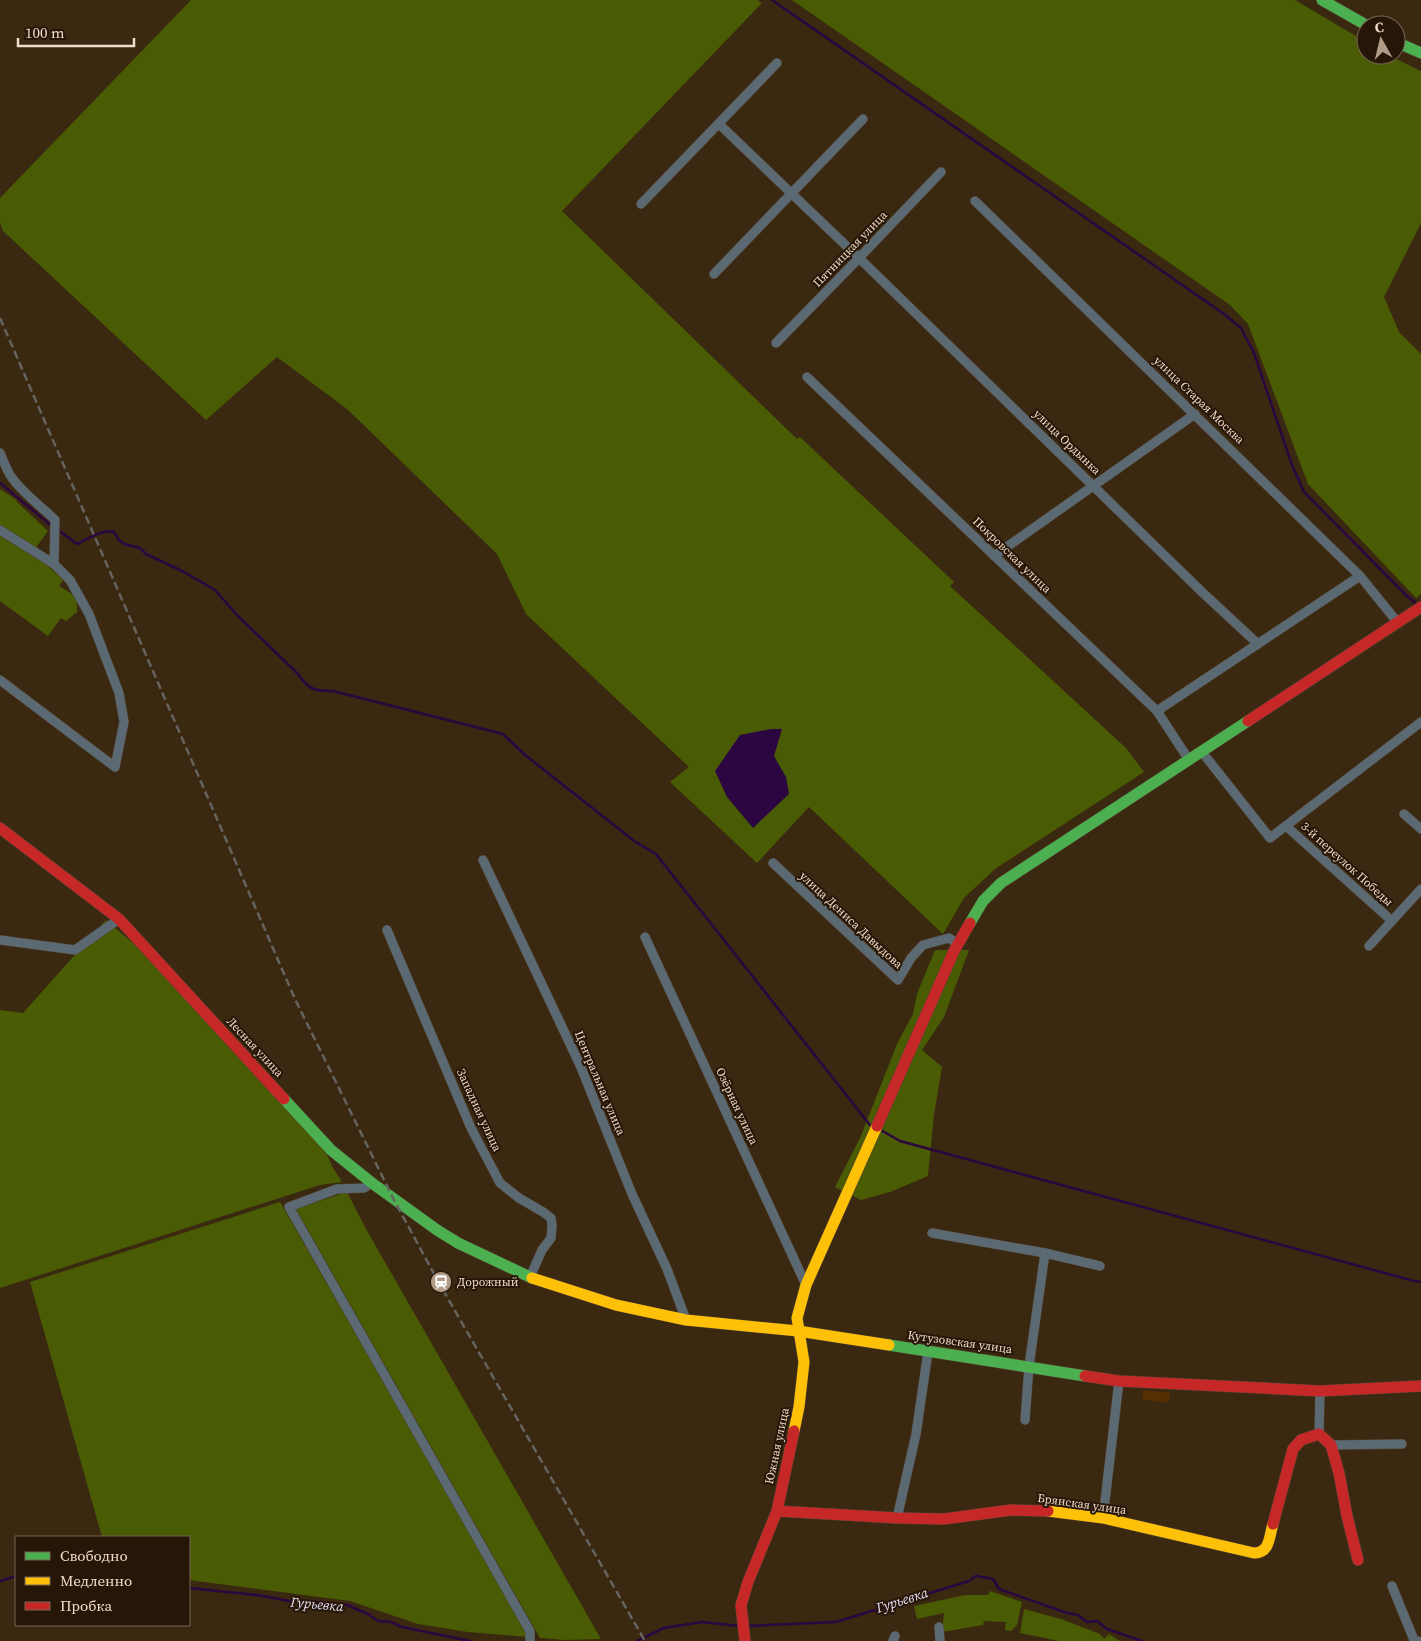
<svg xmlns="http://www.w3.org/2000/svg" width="1421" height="1641" viewBox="0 0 1421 1641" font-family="'Source Serif 4',serif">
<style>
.built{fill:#542f02}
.green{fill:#4a5c03}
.water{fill:#2b0641}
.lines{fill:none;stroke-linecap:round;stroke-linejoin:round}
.stream{stroke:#2b0641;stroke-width:2.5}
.street-casing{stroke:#544432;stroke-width:10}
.fast-casing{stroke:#544432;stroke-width:12}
.slow-casing{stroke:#544432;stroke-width:12}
.jam-casing{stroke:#544432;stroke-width:12}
.street{stroke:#5b6973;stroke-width:9}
.fast{stroke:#4caf50;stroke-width:11}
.slow{stroke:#ffc107;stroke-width:11}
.jam{stroke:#c62828;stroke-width:11}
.rail{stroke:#65645e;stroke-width:2.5;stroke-dasharray:8 4;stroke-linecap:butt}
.labels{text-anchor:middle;stroke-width:4;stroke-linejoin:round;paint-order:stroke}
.street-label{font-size:12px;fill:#f2dbc8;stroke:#261607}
.poi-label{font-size:12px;fill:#f2dbc8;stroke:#261607;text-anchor:start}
.water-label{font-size:14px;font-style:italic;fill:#e6dcf5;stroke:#261607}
</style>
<rect width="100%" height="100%" fill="#3a2811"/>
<polygon class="built" points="1143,1390 1170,1393 1169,1403 1142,1399"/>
<g class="green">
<polygon points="191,0 757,0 762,3 562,211 797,439 800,437 954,582 950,586 1126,748 1144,772 995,869 964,898 943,934 809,807 757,863 670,782 689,767 526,614 497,554 347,409 277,357 206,420 3,231 0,223 0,198"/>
<polygon points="792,0 1295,0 1366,42 1366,55 1388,55 1421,71 1421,223 1384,297 1399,332 1421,354 1421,594 1416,598 1308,484 1248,324 1230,305"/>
<polygon points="0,489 17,500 16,501 48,531 35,549 0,526"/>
<path d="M0,534L48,566L63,580L59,586C73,595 78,594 77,612L66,621L61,618L48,636L0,601Z"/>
<polygon points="106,920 169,974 322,1143 333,1168 342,1182 320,1185 0,1288 0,1010 23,1013"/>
<polygon points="935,950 969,950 944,1017 922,1050 942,1067 934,1115 928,1176 890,1192 861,1200 835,1187 861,1136 897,1044 913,1014 917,994"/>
<polygon points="347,1192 366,1229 601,1639 565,1640 540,1638 296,1209"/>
<polygon points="280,1202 529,1637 468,1632 418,1624 350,1601 189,1580 189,1537 102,1537 30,1282"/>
<polygon points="990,1591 1022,1602 1017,1625 1011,1631 1005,1630 1006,1622 984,1621 983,1625 942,1632 944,1613 917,1619 914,1606 965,1595 988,1595"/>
<polygon points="1024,1609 1061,1619 1100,1634 1104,1639 1109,1634 1120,1641 1059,1641 1020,1633"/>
</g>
<polygon class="water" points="771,729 782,729 774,756 786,777 789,794 753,828 727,797 715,771 740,735"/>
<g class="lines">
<g class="stream">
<polyline points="772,0 1224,314 1241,328 1254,353 1292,465 1304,492 1407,596 1418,605"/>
<polyline points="0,483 53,527"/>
<path d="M58,530L77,544C88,539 102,529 114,532L119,540L124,544L140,548L146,554L184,572L215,590L238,616L298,674C309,690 314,691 333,691L503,734L524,754L634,841L656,854L870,1125L874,1126"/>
<polyline points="879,1129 900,1141 1414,1281 1421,1282"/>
<polyline points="0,1581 16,1576"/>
<polyline points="189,1588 257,1595 300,1603 316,1602 347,1605 368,1614 378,1621 391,1622 402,1627 470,1641"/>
<polyline points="748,1626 836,1622 969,1581 976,1576 993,1579 999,1589 1067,1613 1078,1615 1087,1622 1097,1621 1107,1629 1142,1641"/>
<polyline points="637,1641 664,1628 702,1622 740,1626"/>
</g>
<g class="street-casing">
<g id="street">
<polyline points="719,124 859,258 1202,592 1258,644"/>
<polyline points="975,201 1360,576 1398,623"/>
<polyline points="641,204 777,63"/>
<polyline points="714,274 863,119"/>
<polyline points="776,343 859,258 941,172"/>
<polyline points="807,377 1157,711 1189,760"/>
<path d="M0,453C3,460 6,468 10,475C22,493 40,505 55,520L54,564"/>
<polyline points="0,530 54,564 70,580 89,614 119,693 124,722 115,767 0,680"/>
<polyline points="994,556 1195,414"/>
<polyline points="1157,711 1360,576"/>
<polyline points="1202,752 1270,838 1421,722"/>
<polyline points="1404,814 1421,829"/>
<polyline points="1286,826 1392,921"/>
<polyline points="483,860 580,1065 632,1194 667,1269 686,1320"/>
<polyline points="773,863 898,980 911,958 923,945 949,938 958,944"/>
<polyline points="387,930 471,1128 500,1183 519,1198 543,1212 551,1218 552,1226 551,1238 542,1250 530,1277"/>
<polyline points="645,937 806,1285"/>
<polyline points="0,940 75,950 119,919"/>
<polyline points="1369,946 1421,889"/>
<polyline points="372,1183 364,1188 337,1189 289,1207 530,1631 530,1641"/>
<polyline points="932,1233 1045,1253 1100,1266"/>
<polyline points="1025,1420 1029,1366 1045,1253"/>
<polyline points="1319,1434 1320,1391"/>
<polyline points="1331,1445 1402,1444"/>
<polyline points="897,1518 916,1434 928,1352"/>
<polyline points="1103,1518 1119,1381"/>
<polyline points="1392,1586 1414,1640 1418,1641"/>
<polyline points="939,1627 940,1641"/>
<polyline points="893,1641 895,1636"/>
</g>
</g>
<g class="fast-casing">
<g id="fast">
<polyline points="1322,0 1366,25"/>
<polyline points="1396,42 1421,53"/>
<polyline points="970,923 983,901 1001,883 1248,721"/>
<polyline points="284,1099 331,1150 372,1183 437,1230 458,1243 532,1278"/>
<polyline points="889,1345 1085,1376"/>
</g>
</g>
<g class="slow-casing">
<g id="slow">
<polyline points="532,1278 616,1305 686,1320 798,1331 889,1345"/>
<polyline points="794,1431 799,1407 804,1362 797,1318 806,1285 877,1126"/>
<path d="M1048,1511L1103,1518L1254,1553C1270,1553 1269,1537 1273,1524"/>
</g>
</g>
<g class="jam-casing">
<g id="jam">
<polyline points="1248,721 1421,607"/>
<polyline points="0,828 119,919 284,1099"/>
<polyline points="877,1126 954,951 970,923"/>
<polyline points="1085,1376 1119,1381 1320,1391 1421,1386"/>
<polyline points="777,1511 897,1518 944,1519 1011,1510 1048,1511"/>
<polyline points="1273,1524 1293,1449 1301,1440 1319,1434 1331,1445 1339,1473 1347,1516 1358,1560"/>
<polyline points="745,1641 741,1605 748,1582 777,1511 794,1431"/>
</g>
</g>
<use href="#street" class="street"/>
<use href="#fast" class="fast"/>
<use href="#slow" class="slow"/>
<use href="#jam" class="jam"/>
<polyline class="rail" points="0,318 295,999 394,1200 439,1283 645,1641"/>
</g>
<defs>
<g id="station-disc" transform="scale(1.125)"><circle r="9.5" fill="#b29c88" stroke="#261607"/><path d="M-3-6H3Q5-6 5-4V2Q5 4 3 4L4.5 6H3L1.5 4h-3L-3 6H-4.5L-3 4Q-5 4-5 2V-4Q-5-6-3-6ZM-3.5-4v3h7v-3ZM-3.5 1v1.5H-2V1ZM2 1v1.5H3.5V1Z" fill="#fff"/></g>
</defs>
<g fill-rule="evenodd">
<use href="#station-disc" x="441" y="1282"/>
</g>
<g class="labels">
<g class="street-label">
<text transform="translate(850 249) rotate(-46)" y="4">Пятницкая улица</text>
<text transform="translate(1199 400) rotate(44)" y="4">улица Старая Москва</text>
<text transform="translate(1067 442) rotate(44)" y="4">улица Ордынка</text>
<text transform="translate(1012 555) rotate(44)" y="4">Покровская улица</text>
<text transform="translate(1347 864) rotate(42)" y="4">3-й переулок Победы</text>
<text transform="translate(851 920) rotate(43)" y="4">улица Дениса Давыдова</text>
<text transform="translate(255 1047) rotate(47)" y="4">Лесная улица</text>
<text transform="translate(600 1083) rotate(67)" y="4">Центральная улица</text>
<text transform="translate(737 1106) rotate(65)" y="4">Озёрная улица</text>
<text transform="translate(479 1110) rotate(65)" y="4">Западная улица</text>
<text transform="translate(960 1342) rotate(8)" y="4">Кутузовская улица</text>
<text transform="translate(777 1446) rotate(-78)" y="4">Южная улица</text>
<text transform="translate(1082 1504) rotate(8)" y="4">Брянская улица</text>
</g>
<g class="poi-label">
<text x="457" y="1286">Дорожный</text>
</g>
<g class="water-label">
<text transform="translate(902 1600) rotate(-18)" y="5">Гурьевка</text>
<text transform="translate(317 1604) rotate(5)" y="5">Гурьевка</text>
</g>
</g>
<rect x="15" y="1536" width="175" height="90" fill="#261607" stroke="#786554"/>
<rect x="25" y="1552" width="25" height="8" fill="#4caf50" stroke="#786554"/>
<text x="60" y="1561" font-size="15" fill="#f2dbc8">Свободно</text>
<rect x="25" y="1577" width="25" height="8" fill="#ffc107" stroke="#786554"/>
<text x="60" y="1586" font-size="15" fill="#f2dbc8">Медленно</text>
<rect x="25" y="1602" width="25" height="8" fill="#c62828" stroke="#786554"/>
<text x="60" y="1611" font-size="15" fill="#f2dbc8">Пробка</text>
<g transform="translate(1381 40) rotate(352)"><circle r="24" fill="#261607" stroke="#786554"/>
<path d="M0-4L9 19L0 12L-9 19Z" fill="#b29c88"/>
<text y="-8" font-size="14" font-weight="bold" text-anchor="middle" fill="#f2dbc8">С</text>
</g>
<path d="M18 38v8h116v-8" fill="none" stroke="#f2dbc8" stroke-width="2.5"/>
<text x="25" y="38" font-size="15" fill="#f2dbc8" stroke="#261607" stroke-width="4" paint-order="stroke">100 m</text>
</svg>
